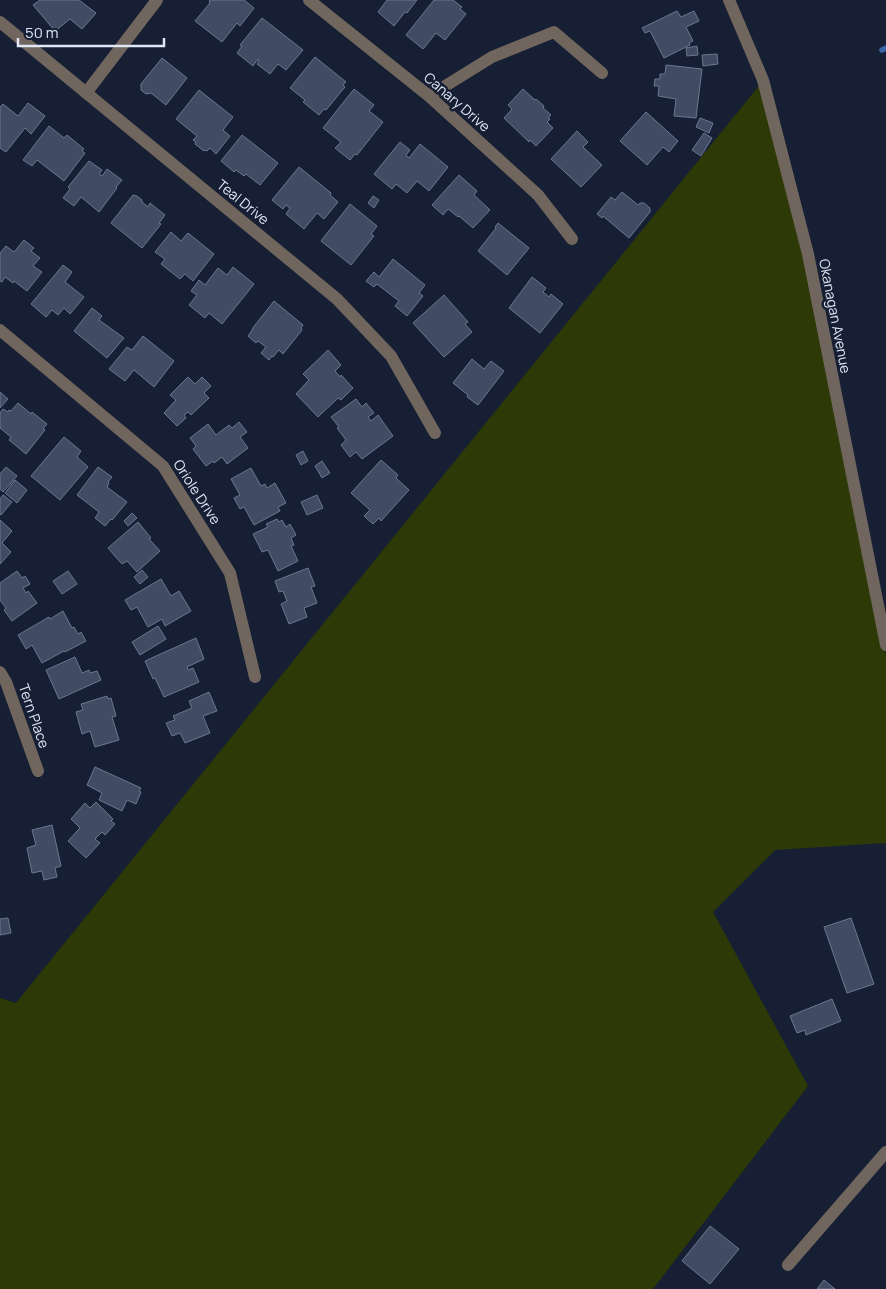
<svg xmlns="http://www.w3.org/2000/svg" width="886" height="1289" viewBox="0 0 886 1289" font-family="Manrope,sans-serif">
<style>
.green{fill:#2d3906}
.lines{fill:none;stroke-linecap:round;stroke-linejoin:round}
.stream{stroke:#3b66a6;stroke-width:5.5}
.building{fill:#414c64;stroke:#6b7791}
.minor{stroke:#70665d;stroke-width:12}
.labels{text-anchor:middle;stroke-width:5;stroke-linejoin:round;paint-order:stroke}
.street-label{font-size:14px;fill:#dfe6f5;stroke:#161f34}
</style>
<rect width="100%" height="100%" fill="#161f34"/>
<polygon class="green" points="762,82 805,253 886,655 886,843 775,850 713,912 808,1086 653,1289 0,1289 0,998 16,1003"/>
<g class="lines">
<polyline class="stream" points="882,50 886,48"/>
</g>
<g class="building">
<polygon points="40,0 79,0 96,13 82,29 70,19 55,31 33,5"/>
<polygon points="210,0 244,0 254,8 240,26 237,23 222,42 195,21 210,3 209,2"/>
<polygon points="387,0 417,0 407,13 405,12 394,26 378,12"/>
<polygon points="434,0 453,0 462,7 460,9 466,14 445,40 436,33 423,49 406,35"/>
<polygon points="677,11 681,17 694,11 699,21 686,27 693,41 689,43 690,45 664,58 650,31 645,33 642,28"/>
<polygon points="262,18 303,50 286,70 278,64 270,74 257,64 259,61 258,59 253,66 237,53 242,46 240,45"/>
<polygon points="697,46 698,55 687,56 686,48"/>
<polygon points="717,54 718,64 703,66 702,55"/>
<polygon points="315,57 346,82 343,85 345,87 326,110 324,109 319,115 303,102 305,100 290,88"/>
<polygon points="162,58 187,78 166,105 151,93 146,94 141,90 141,84"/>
<polygon points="666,65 702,69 696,118 674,116 676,99 658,96 659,86 654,86 655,79 660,79 660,74 665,74"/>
<polygon points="354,89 374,105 369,111 383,122 357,155 355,154 350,160 335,148 341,142 323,128"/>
<polygon points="523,89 535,100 536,99 544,106 543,108 551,115 548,118 550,119 547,122 553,128 536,146 530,140 529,142 504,118 512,109 508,105"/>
<polygon points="199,90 233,117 223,130 230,136 216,154 210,148 207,151 205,150 204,151 195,144 196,142 193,140 197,136 176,119"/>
<polygon points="28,103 45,116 31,134 25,128 6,152 0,148 0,107 3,104 18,116"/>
<polygon points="646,112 678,141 669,152 663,147 647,165 620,141"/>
<polygon points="700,118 713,123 709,133 696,127"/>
<polygon points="49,126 64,138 67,135 84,149 82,151 85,153 64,181 37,160 32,166 23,160"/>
<polygon points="577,131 588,142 583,147 602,165 581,187 551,159"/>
<polygon points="704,133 712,138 701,156 692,150"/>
<polygon points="242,135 278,163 260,185 246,174 244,176 236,170 234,172 221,161"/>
<polygon points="400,142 410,150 406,155 409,158 420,144 448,167 429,191 417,181 407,193 396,184 392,189 374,174"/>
<polygon points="89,161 102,170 99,174 102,176 107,169 122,180 116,187 117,188 99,212 81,197 74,206 63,198 70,189 68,187"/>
<polygon points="299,167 331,193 330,195 338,202 324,219 317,213 304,229 286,214 290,208 286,205 283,209 272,200"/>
<polygon points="459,175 477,191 474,195 490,210 473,228 459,216 458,217 448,209 443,215 432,205"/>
<polygon points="622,192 638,205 640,203 644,203 650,208 650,212 629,238 603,216 602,218 597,214 611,197 615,200"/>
<polygon points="133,195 137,196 142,200 142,202 148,207 150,203 165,215 159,223 161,224 142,248 111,223"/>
<polygon points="373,196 379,200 374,208 368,203"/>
<polygon points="350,204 377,226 371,234 374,236 351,265 321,241"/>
<polygon points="498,223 529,248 507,275 478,251 496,228 495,227"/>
<polygon points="171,232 181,241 188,233 214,254 193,281 185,274 180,279 161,264 165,259 155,252"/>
<polygon points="24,240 34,248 31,251 40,258 33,266 42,272 27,291 14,281 13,283 5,277 2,282 0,281 0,253 6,246 14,252"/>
<polygon points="393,259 425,285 419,293 423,296 407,316 395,306 399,301 377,284 374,287 366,281 374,272 379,277"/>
<polygon points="63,265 72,272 65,282 84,297 70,314 64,308 58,315 52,310 46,317 31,304"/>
<polygon points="233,267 254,284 222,324 209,313 205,318 189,305 197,295 191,291 199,280 205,285 218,268 227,275"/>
<polygon points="532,277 546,288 543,292 549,297 551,294 563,304 540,333 509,308"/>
<polygon points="444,295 468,322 465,324 472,332 444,357 413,323"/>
<polygon points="274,301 303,325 301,328 302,330 283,354 279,350 273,357 272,356 269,360 261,353 266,347 258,341 256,343 248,336 253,329 252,329"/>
<polygon points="92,308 102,316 99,320 124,338 107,358 74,331"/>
<polygon points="143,336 174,361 154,387 134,370 125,381 109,369 127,347 132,350"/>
<polygon points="328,350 341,365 335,371 340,377 341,375 353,388 341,400 338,398 318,417 296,394 309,380 303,374"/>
<polygon points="472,359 484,369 491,361 504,371 478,405 467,397 468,395 453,383"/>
<polygon points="188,377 195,384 202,377 211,386 204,393 209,398 191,415 188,412 184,415 186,418 177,426 164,413 176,400 170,395"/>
<polygon points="0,392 8,399 0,408"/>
<polygon points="356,399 362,407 366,403 374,413 368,417 371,421 378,415 393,436 362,459 356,452 350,457 341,445 346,440 337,428 339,427 331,417"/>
<polygon points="18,403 31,414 32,412 47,424 43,429 45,430 26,454 9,440 11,437 0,428 0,413 3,409 8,412 9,410 11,411"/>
<polygon points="239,422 247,432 240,437 248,448 227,464 222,457 214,463 213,461 206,466 193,449 196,446 190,438 208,424 216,435 229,425 232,428"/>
<polygon points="64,437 81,451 77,457 88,467 60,500 31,476"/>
<polygon points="303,451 308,461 301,465 296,455"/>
<polygon points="381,460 398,475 396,478 409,490 381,521 379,518 373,524 364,516 370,510 351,493"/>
<polygon points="322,461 330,473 322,478 315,466"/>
<polygon points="6,467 17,476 3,492 0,489 0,474"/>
<polygon points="98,467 112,477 108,482 109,483 107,487 127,502 112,520 111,519 105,526 95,518 99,512 77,495"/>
<polygon points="251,468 261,486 265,484 267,488 275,483 286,503 278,507 280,511 254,525 244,507 240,509 234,498 240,495 231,479"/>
<polygon points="15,480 27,490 17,503 5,493"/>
<polygon points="3,495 12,502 1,515 0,514 0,499"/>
<polygon points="317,495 323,508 307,515 301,502"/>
<polygon points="132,513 137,518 128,526 124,521"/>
<polygon points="277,519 279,522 282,520 286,527 290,524 296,535 291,538 294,545 291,546 298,561 278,571 268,550 262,552 253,534 268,527 266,524"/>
<polygon points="0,520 12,531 2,543 11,552 0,564"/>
<polygon points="138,522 151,538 149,539 160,551 137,572 127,561 122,564 108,548"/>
<polygon points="308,568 315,586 311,587 317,603 304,608 307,617 289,624 281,604 287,601 283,591 279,592 275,581"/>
<polygon points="142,570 148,577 140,584 134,577"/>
<polygon points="17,571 22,578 25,576 30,584 23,588 26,593 28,591 37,603 12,621 4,610 6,608 0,600 0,583"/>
<polygon points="68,571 77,584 62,594 53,581"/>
<polygon points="161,579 171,596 179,591 191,611 165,626 162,619 148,627 137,607 131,610 125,600"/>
<polygon points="63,611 72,628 74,627 78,634 81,632 86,641 65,652 64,651 42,663 32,645 26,649 18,635 49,617 50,619"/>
<polygon points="158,626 166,639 140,655 132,642"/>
<polygon points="196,638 204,659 187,667 188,670 193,668 199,682 164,697 155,678 153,679 145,661"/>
<polygon points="75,657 82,673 89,670 90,673 97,671 101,680 59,699 46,670"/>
<polygon points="209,692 217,711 203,716 210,733 185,743 180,733 172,736 166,723 175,720 173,716 192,708 189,701"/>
<polygon points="107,696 108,699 111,698 116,716 112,717 119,740 95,747 90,731 82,734 76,712 83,710 81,704"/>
<polygon points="95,767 141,788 139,791 141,792 136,804 127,800 122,811 99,800 102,793 87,785"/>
<polygon points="96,802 113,819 111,821 115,824 105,835 102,832 95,839 100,843 86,858 68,841 80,828 71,819 85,803 90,808"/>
<polygon points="52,825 61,866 55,868 57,877 44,880 42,871 32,873 27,848 36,845 32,830"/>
<polygon points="8,918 11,933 0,935 0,919"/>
<polygon points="851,918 874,984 847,993 824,927"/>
<polygon points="832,999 841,1021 806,1035 805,1030 797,1033 790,1016"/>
<polygon points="710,1226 739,1249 710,1284 682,1261"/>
<polygon points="824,1280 835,1289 817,1289"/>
</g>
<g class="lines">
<g class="minor">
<polyline points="309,0 429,96 538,195 572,239"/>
<polyline points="729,0 763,80 808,254 886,645"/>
<polyline points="0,22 337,299 391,356 435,433"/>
<polyline points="86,93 157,0"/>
<polyline points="429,96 492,57 554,32 602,73"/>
<polyline points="0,330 163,466 230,573 255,677"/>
<polyline points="0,672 6,682 38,771"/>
<polyline points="788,1265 886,1152"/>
</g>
</g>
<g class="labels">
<g class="street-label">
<text transform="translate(457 102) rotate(41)" y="5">Canary Drive</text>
<text transform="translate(243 202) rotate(39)" y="5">Teal Drive</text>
<text transform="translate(835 316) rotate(79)" y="5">Okanagan Avenue</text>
<text transform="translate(197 492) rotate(57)" y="5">Oriole Drive</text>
<text transform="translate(34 716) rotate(71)" y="5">Tern Place</text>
</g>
</g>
<path d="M18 38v8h146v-8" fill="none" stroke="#dfe6f5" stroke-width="2.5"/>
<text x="25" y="38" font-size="15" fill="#dfe6f5" stroke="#161f34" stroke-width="4" paint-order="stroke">50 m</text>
</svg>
